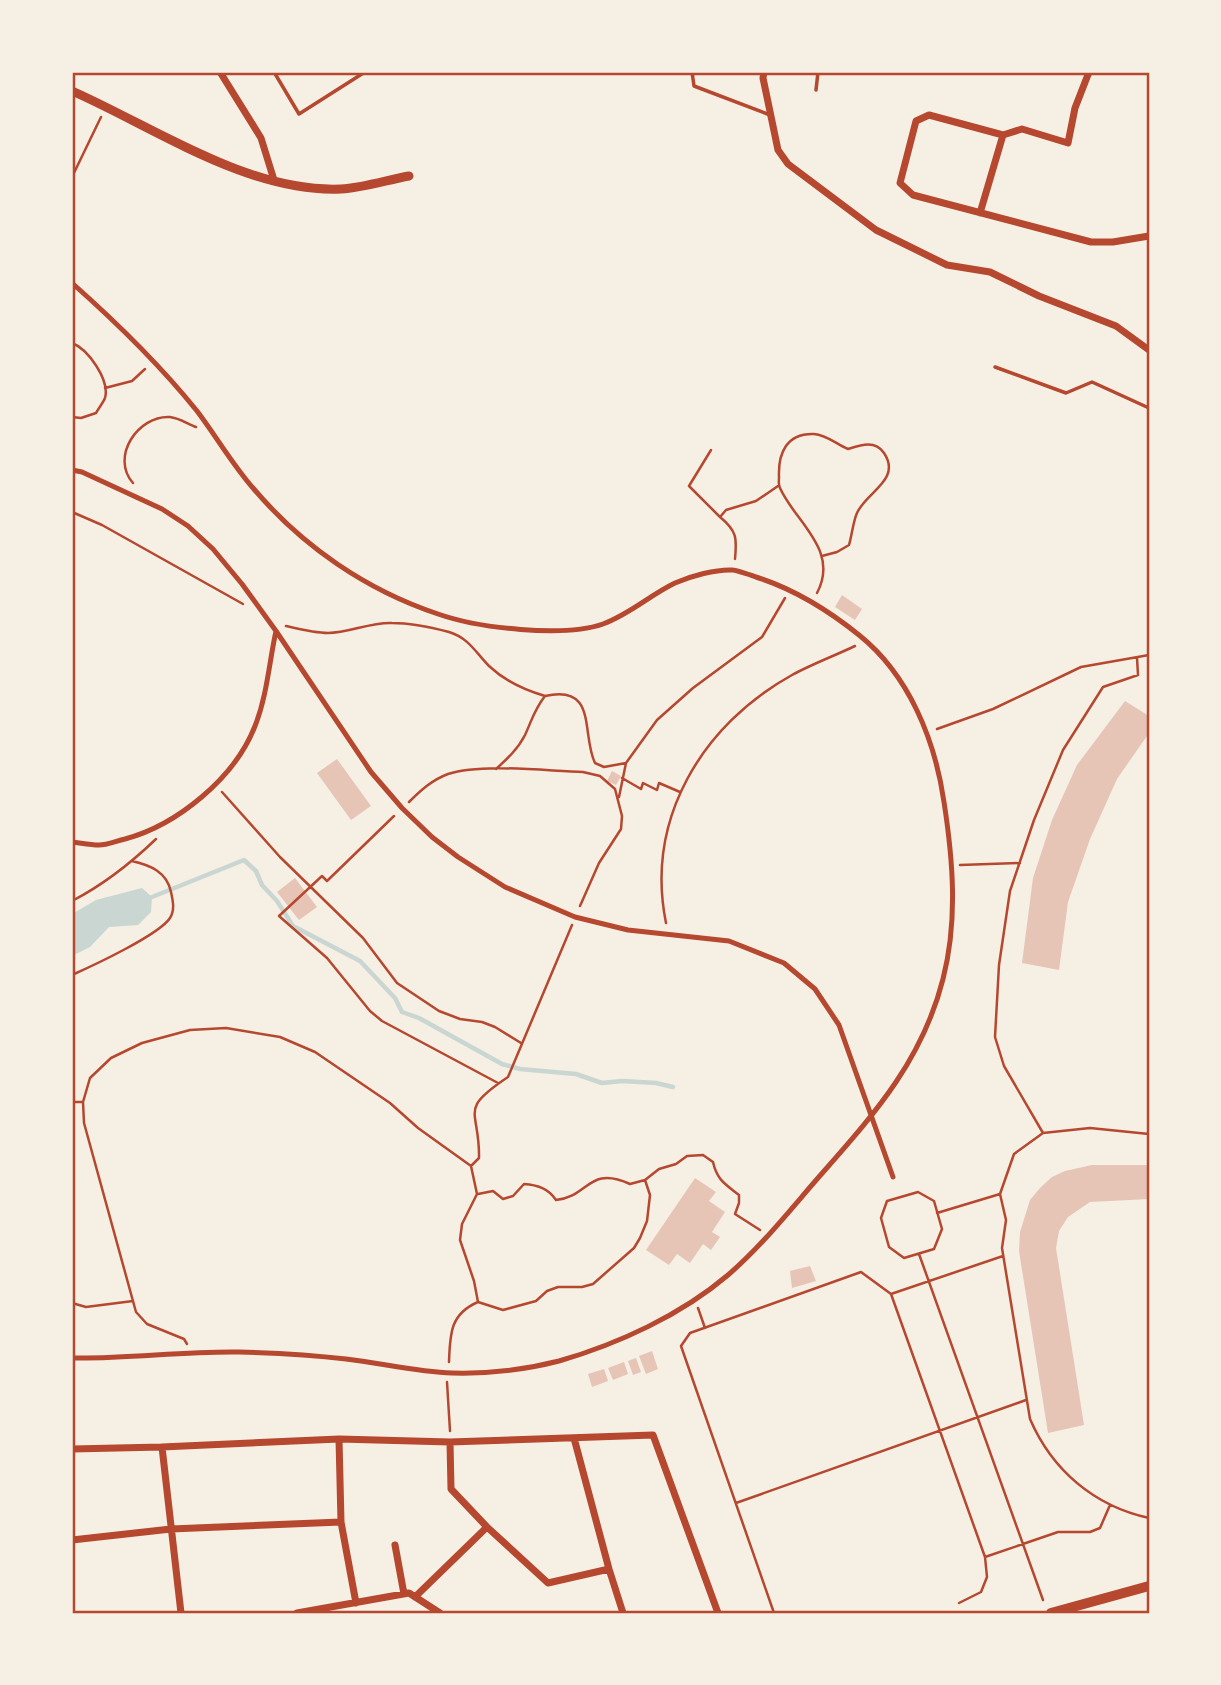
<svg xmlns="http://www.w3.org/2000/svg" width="1221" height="1685" viewBox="0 0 1221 1685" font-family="Rubik,sans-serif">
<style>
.water{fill:#c9d6d2}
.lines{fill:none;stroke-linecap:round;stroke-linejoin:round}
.stream{stroke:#c9d6d2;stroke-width:4.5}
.building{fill:#e6c5b7}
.path{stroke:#b5482f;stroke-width:2.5}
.service{stroke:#b5482f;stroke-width:3.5}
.pedestrian{stroke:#b5482f;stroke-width:5}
.minor{stroke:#b5482f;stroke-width:7}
.tertiary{stroke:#b5482f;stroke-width:9}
.primary{stroke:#b5482f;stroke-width:10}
.neatline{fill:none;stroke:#b5482f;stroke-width:2.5}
</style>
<rect width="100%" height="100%" fill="#f6efe4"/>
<path class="water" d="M 142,888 L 152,897 L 151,912 L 138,925 L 109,927 L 90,947 L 72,956 L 72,914 L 96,900 Z"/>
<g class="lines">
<path class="stream" d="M 152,897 L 244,860 L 256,871 L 262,885 L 277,901 L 293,926 L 360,961 L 395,998 L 402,1012 L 419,1018 L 502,1064 L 520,1069 L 576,1074 L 602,1083 L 622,1081 L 656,1083 L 673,1087"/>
</g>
<path class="building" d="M 842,595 L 862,609 L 855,620 L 835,607 Z
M 1125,701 L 1149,716 L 1149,733 L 1117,779 L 1090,839 L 1068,902 L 1059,970 L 1022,963 L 1033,878 L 1052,820 L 1077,765 Z
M 337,759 L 371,806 L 351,820 L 317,773 Z
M 612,771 L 621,776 L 616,785 L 607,781 Z
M 295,878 L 317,907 L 299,920 L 277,892 Z
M 1092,1165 L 1149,1165 L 1149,1199 L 1090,1202 L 1068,1217 L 1059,1231 L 1056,1248 L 1084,1425 L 1048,1433 L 1019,1251 L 1020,1232 L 1030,1200 L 1040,1188 L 1052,1177 L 1065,1171 Z
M 695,1178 L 716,1192 L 709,1201 L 725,1212 L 712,1232 L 720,1237 L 711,1250 L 703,1244 L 690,1263 L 677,1254 L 669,1265 L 646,1250 Z
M 810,1266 L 816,1281 L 792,1288 L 790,1271 Z
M 652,1351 L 658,1369 L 646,1374 L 639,1356 Z
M 636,1358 L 641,1372 L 633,1375 L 628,1361 Z
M 624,1362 L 628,1374 L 613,1380 L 608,1368 Z
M 604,1369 L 608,1381 L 592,1387 L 588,1374 Z"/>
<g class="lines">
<path class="path" d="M 72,177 L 101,117
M 72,343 C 88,349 110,380 105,398 C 103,403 98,409 96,413 L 81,418 L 72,417
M 105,388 L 132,381 L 145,369
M 711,450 L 689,486 L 720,517
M 133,483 C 110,457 138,415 170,417 C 179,418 188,424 196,427
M 72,512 L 102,525 L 243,604
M 735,559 C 737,538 737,531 720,517 L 726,510 L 756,501 L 778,486
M 817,593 C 840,550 795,522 780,488 C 778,484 779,482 779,477 C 778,454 786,433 814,434 C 827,435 836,444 848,449 C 861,445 875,440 884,453 C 902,480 866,492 857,513 C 853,522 852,535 849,545 L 837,552 L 822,556
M 286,626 C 299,629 315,633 328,633 C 349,633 370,622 392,623 C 411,623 430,627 449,632 C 469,638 476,653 489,666 C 506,682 524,690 545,696
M 937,729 L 993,709 L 1081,667 L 1149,655
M 496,769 C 507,759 518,749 525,735 C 532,720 534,710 545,696 C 598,684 581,734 595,763 L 604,767 L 626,763 L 657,720 L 693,688 L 762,637 L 785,598
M 622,778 L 641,789 L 643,783 L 657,790 L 659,783 L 680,792
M 222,792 L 280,857 L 363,938 L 397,983 L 439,1011 L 460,1019 L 482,1022 L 495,1027 L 521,1043
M 619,797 L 626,763
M 409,802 C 421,790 432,780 448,774 C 483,763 546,771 583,772 L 600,776 L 615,789 L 622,816 L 621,829 L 599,863 L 580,906
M 394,816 L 327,881 L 322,876 L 279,916 L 327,958 L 370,1011 L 382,1021 L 498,1083
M 960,865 L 1020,863
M 72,901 C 103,885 131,863 156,839
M 666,923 C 645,819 702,725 792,675 C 812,664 834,656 855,646
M 72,975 C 92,966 159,935 170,918 C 175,910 173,901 171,892 C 167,872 150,865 132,861
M 72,1102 L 83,1102
M 1043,1133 L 1004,1066 L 995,1037 L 999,965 L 1010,891 L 1034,820 L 1063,750 L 1103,687 L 1138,675 L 1137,658
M 471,1166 L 479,1158 C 480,1109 457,1111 508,1077 L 572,925
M 918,1192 L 934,1201 L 942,1229 L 934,1249 L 904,1258 L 889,1247 L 881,1218 L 887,1201 Z
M 478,1194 L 493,1191 L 503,1199 L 513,1196 L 524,1184 C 537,1185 548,1188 556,1200 C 589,1197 588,1165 630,1184 L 645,1180 L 659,1169 L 676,1164 L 687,1156 L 703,1155 L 713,1162 C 717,1180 725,1184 739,1195 L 739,1203 L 735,1214 L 760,1230
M 1000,1194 L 1006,1220 L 1002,1248 L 1030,1419 C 1052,1470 1094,1506 1149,1518
M 937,1213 L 1000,1194 L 1014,1154 L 1043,1133 L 1090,1128 L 1149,1134
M 919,1254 L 1043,1600
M 891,1294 L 1003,1256
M 72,1303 L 86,1307 L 133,1301
M 698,1308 L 705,1328
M 187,1344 L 184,1339 L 147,1324 L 136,1312 L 84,1123 L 83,1102 L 90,1078 L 111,1058 L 142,1043 L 190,1030 L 226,1028 L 280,1037 L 315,1052 L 390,1103 L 418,1128 L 471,1166 L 477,1194 L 462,1224 L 460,1240 L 474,1281 L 478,1302
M 449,1362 C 450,1334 450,1314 478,1302 L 503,1310 L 536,1301 L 547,1291 L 558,1287 L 582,1287 L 593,1284 L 634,1248 L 640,1238 L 647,1221 L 650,1195 L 645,1180
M 447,1382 L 450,1431
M 736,1503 L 1026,1400
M 985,1557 L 1058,1532 L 1090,1532 L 1100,1528 L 1110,1505
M 774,1613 L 681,1346 L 690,1333 L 861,1272 L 891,1294 L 985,1557 L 987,1577 L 981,1592 L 959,1603"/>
<path class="service" d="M 274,72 L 299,114 L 365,72
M 692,72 L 694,86 L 770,115
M 816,90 L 818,72
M 995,367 L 1066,393 L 1092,382 L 1149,408"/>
<path class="pedestrian" d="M 72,283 C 116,322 160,365 197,411 C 216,436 232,464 253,488 C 302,546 366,590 438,614 C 478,628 563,638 603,624 C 630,614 650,595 675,583 C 691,576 716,569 733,570 C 735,570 754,576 756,577 C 794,589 828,610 859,635 C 909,675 935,740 944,802 C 953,860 958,921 943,979 C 923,1058 877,1111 825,1170 C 793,1206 764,1244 728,1275 C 681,1315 618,1344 559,1361 C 524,1370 488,1374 452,1373 C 417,1372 381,1363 346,1359 C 311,1355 274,1353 239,1352 C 183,1351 128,1359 72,1358
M 72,470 L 82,472 L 162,509 L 188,526 L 213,549 L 242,584 L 276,631 L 371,772 L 402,808 L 432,837 L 458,857 L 505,887 L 575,917 L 628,930 L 729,941 L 784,963 L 815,989 L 839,1025 L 893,1177
M 72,842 C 81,843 90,845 99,845 C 107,845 116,841 125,839 C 177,825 235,778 255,726 C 267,696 269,663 276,631"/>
<path class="minor" d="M 220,72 L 261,138 L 274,180
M 764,72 L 763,78 L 778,150 L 788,164 L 876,230 L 947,265 L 990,272 L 1039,296 L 1116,326 L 1149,350
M 1003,135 L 1022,129 L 1068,143 L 1075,108 L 1089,72
M 980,213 L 1003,135 L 929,115 L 916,121 L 900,183 L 913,195 L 1091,242 L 1113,242 L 1149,236
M 574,1438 L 609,1569 L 623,1613
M 339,1439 L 341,1522 L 356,1603
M 450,1442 L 451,1489 L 487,1527 L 548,1583 L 609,1569
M 162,1447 L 181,1613
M 72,1449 L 162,1447 L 339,1439 L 450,1442 L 653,1435 L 718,1613
M 72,1540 L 171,1529 L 341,1522
M 395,1545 L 404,1594
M 415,1597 L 487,1527
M 297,1613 L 409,1593 L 440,1613"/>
<path class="tertiary" d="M 72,91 C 154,127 248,193 341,189 C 363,188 387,180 409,176"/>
<path class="primary" d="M 1051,1613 L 1149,1586"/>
</g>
<rect width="1221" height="1685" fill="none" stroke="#f6efe4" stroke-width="147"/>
<rect x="74" y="74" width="1074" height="1538" class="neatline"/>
</svg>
